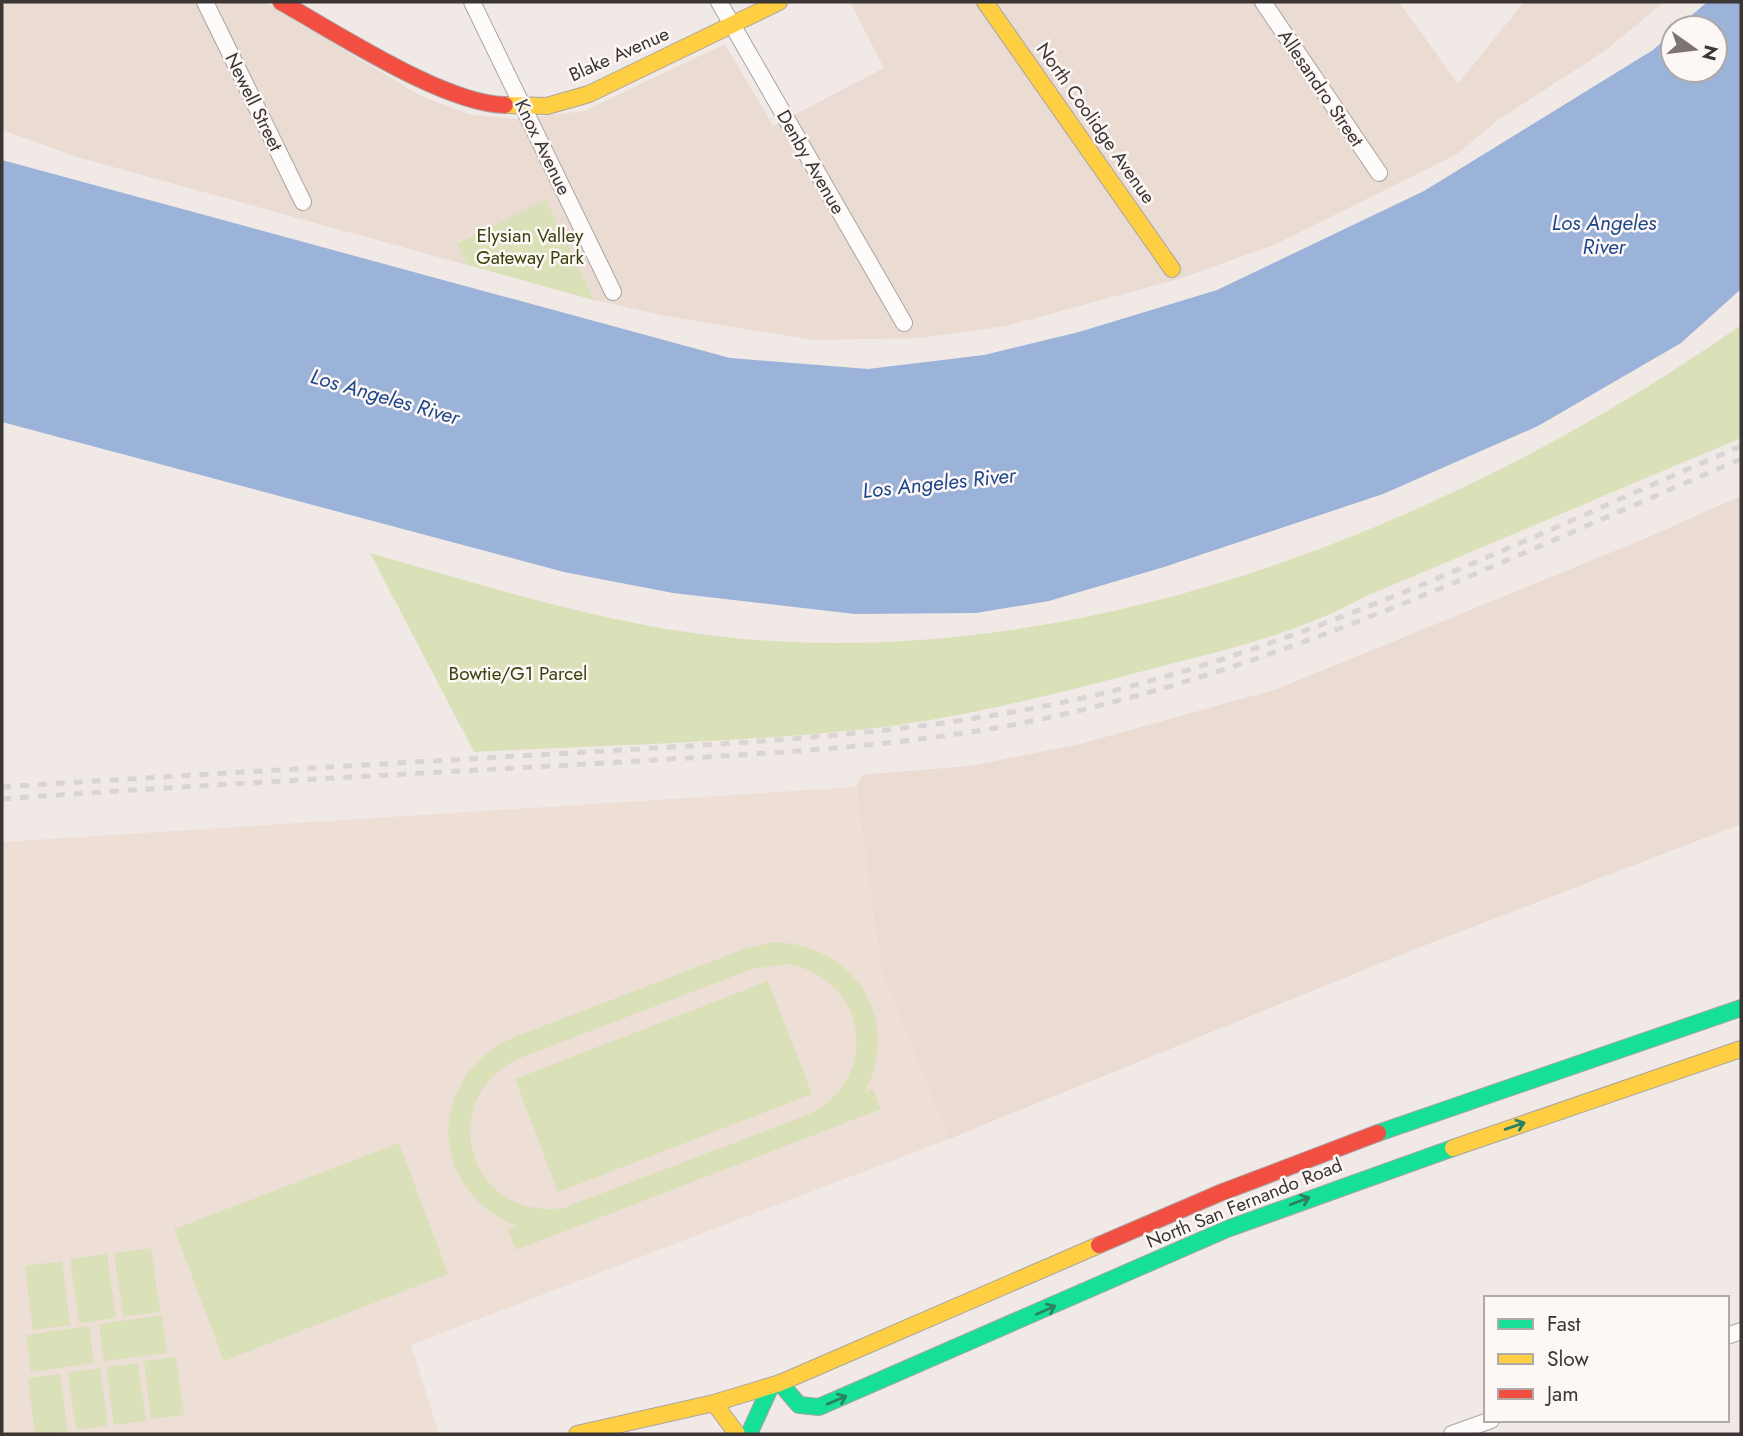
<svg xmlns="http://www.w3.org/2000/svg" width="1743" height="1436" viewBox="0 0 1743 1436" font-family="Jost,sans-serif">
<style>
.built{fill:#eadbd3}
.education{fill:#eddfd6}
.green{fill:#dae0b8;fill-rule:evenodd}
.water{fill:#9bb2d9}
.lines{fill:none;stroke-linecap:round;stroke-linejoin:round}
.street-casing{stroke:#aaa4a2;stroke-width:18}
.fast-casing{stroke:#aaa4a2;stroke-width:18}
.slow-casing{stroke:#aaa4a2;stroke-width:18}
.jam-casing{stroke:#aaa4a2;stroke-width:18}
.street{stroke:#fdfcfb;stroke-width:16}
.fast{stroke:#16e098;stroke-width:16}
.slow{stroke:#ffcf43;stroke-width:16}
.jam{stroke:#f24e42;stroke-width:16}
.rail{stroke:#d8d6d5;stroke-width:5;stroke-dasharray:9 9;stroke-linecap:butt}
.oneway{stroke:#2a8260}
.labels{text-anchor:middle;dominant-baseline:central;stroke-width:5;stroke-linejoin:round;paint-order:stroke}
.street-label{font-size:19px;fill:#3b3533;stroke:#fdf7f5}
.park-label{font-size:19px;fill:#39430d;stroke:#fdf7f5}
.water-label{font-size:21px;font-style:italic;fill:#1c478d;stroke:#fdf7f5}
</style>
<rect width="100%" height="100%" fill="#f1e9e6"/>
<path class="built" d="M 2,2 L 264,2 L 421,96 L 472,115 L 516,119 L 584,111 L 725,44 L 773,126 L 884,68 L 850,2 L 1399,2 L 1458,84 L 1524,2 L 1664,2 L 1606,50 L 1498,120 L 1457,154 L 1276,244 L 1182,278 L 1006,326 L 920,338 L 814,340 L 666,316 L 594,300 L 546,201 L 457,242 L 467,265 L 77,157 L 2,130 Z
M 1741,496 L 1741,824 L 1415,949 L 949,1139 L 881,968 L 856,787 L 862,775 L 970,766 L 1080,744 L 1277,689 L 1644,539 Z"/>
<path class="education" d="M 856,787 L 881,968 L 949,1139 L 411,1345 L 439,1434 L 2,1434 L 2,842 Z"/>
<path class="green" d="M 546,200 L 594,300 L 467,265 L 457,243 Z
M 1741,325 L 1741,438 L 1364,597 C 1300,633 1225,650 1155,668 C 1062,692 970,717 875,728 C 742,743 607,745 474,752 L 370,553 C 486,586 603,624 724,637 C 1079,675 1454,526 1741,325 Z
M 774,942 C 855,945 902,1018 865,1092 L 873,1089 L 881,1109 L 516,1250 L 508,1230 L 517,1226 C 427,1191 426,1078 512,1038 L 744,949 ZM 788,964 C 869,979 882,1080 807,1115 L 563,1208 C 468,1221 433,1098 520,1058 L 752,969 Z
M 768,981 L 812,1094 L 558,1192 L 515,1079 Z
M 399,1143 L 448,1274 L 224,1361 L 174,1229 Z
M 151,1248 L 160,1312 L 123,1317 L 114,1253 Z
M 107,1254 L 116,1318 L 79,1323 L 70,1259 Z
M 62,1261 L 70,1325 L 33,1330 L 25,1266 Z
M 162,1315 L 167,1353 L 104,1361 L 99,1324 Z
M 89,1326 L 94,1363 L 31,1372 L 26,1335 Z
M 176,1357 L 184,1415 L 151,1419 L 144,1361 Z
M 138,1363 L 146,1421 L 114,1425 L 106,1367 Z
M 100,1368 L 108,1426 L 76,1430 L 68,1372 Z
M 60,1374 L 68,1432 L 35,1434 L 28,1378 Z"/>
<path class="water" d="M 1707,2 L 1741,2 L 1741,289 L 1681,343 L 1538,426 L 1383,494 L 1164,567 L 1049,601 L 976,613 L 855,614 L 673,593 L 564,572 L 2,422 L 2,160 L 730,358 L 868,369 L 984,355 L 1079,332 L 1217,290 L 1424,191 L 1653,50 L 1673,32 L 1673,70 L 1715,70 L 1715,28 L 1677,28 Z"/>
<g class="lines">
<defs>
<path id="street" d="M 205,2 L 303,202
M 472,2 L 613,292
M 719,2 L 904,323
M 1263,2 L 1379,173
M 1727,1336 L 1741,1331
M 1452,1434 L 1491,1420"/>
<path id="fast" d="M 1378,1133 L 1741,1008
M 780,1383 L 799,1405 L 819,1407 L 1227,1229 L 1453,1148
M 749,1434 L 771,1386"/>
<path id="slow" d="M 985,2 L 1172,269
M 505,105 L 547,106 L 589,94 L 779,2
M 1453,1148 L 1741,1049
M 714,1403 L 737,1434
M 577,1434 L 714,1403 L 780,1383 L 1099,1245"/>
<path id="jam" d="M 281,2 C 337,33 444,104 505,105
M 1099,1245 L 1220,1193 L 1378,1133"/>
</defs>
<use href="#street" class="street-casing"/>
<use href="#fast" class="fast-casing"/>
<use href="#slow" class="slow-casing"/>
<use href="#jam" class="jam-casing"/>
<use href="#street" class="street"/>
<use href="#fast" class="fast"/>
<use href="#slow" class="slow"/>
<use href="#jam" class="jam"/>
<path class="rail" d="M 2,787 C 202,774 403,763 604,751 C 772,741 939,733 1104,693 C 1323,639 1534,535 1741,446
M 2,799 C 208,784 415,774 622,762 C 765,753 910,748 1051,717 C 1292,664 1515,555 1741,459"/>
</g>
<defs><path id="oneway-shaft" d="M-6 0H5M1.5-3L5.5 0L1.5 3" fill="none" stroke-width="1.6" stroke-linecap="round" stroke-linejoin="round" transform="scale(1.75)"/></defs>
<g class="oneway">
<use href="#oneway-shaft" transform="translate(1515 1126) rotate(-19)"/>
<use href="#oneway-shaft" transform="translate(1300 1201) rotate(-21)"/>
<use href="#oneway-shaft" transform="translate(1046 1310) rotate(-24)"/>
<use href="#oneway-shaft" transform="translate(837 1400) rotate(-23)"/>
</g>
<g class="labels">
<g class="street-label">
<text transform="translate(619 54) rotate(-24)">Blake Avenue</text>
<text transform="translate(1321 88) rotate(56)">Allesandro Street</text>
<text transform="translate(254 102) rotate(64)">Newell Street</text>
<text transform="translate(1096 123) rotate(55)">North Coolidge Avenue</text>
<text transform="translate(543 147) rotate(64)">Knox Avenue</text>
<text transform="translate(811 162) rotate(60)">Denby Avenue</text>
<text transform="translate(1244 1203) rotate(-22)">North San Fernando Road</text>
</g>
<g class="park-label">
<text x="530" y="235">Elysian Valley<tspan x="530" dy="22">Gateway Park</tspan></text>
<text x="518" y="673">Bowtie/G1 Parcel</text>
</g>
<g class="water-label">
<text x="1604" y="223">Los Angeles<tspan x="1604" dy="24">River</tspan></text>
<text transform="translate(385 397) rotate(16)">Los Angeles River</text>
<text transform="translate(939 483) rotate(-6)">Los Angeles River</text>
</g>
</g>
<rect width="1743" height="1436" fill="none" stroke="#3b3533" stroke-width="7"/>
<rect x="1484" y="1296" width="245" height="126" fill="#fdf7f5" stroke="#afa9a7" stroke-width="2"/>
<rect x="1498" y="1319" width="35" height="10" fill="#16e098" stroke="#afa9a7" stroke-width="2"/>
<text x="1547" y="1331" font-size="21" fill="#3b3533">Fast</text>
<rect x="1498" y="1354" width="35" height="10" fill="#ffcf43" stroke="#afa9a7" stroke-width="2"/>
<text x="1547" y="1366" font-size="21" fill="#3b3533">Slow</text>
<rect x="1498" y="1389" width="35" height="10" fill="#f24e42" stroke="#afa9a7" stroke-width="2"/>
<text x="1547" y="1401" font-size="21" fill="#3b3533">Jam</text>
<g transform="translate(1694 49) rotate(104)"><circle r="33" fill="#fdf7f5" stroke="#afa9a7" stroke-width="2"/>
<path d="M0-5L12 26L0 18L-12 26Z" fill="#7b7472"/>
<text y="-10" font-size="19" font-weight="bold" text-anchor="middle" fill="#3b3533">N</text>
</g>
</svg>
